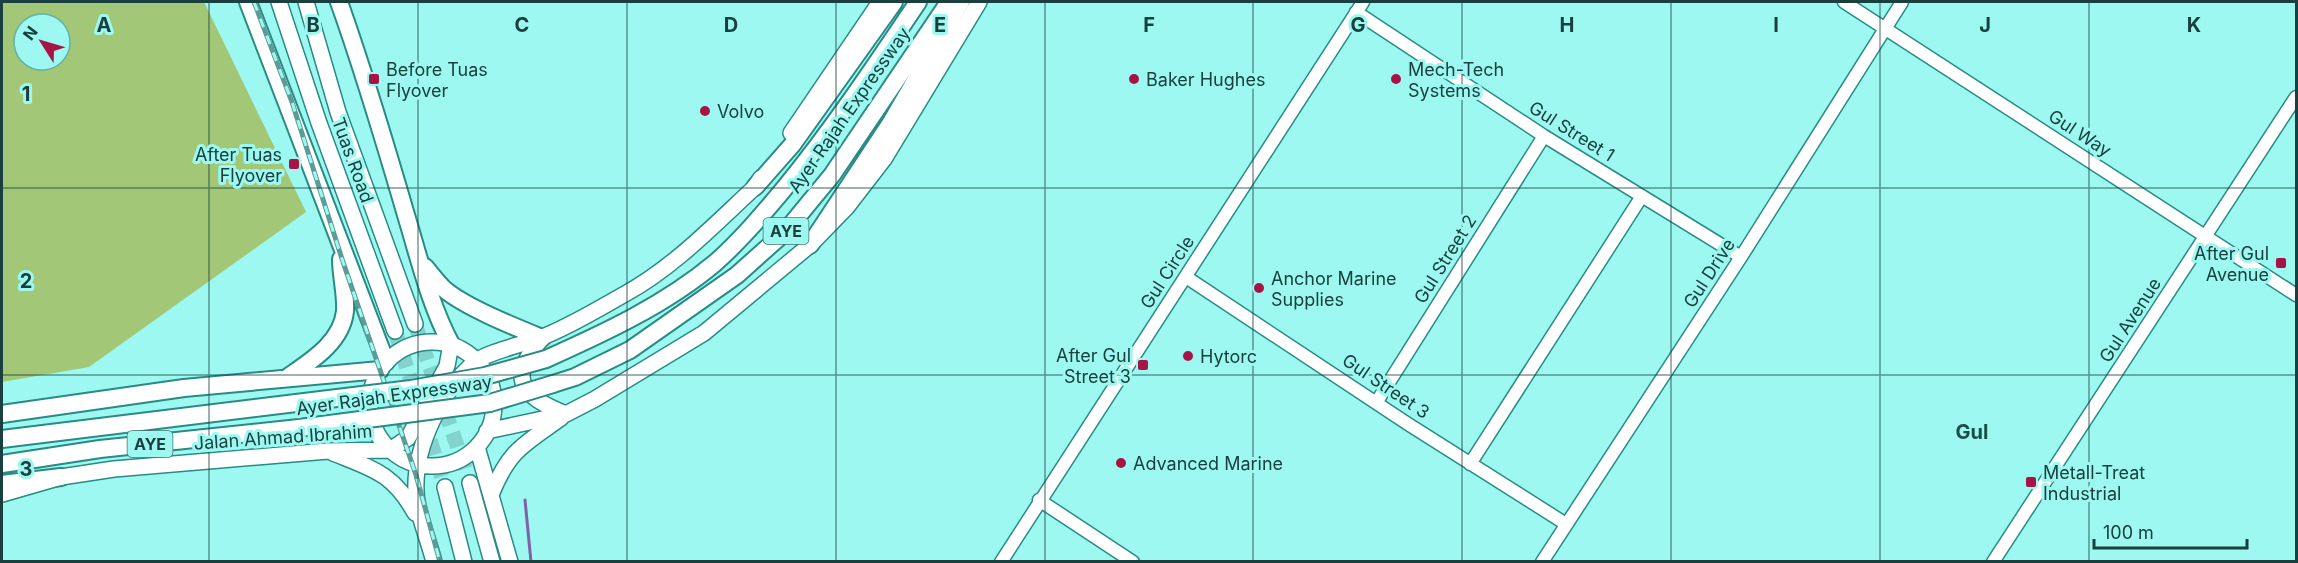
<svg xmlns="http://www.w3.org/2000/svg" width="2298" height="563" viewBox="0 0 2298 563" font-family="Inter,sans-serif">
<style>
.green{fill:#a1c777;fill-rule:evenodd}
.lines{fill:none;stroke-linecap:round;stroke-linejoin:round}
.stream{stroke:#7e64a4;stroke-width:3}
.major-tunnel{stroke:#82d3cd;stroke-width:15;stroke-dasharray:15 8;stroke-linecap:butt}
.minor-casing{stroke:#298b85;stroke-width:15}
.major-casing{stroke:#298b85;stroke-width:18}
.highway-casing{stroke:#298b85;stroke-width:20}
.minor{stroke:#fff;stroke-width:12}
.major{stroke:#fff;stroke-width:15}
.highway{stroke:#fff;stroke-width:16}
.rail-casing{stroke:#5a9c97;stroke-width:5}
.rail{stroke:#9cf8f1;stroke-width:3;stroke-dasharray:9;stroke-linecap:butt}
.highway-bridge-casing{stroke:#298b85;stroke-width:20;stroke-linecap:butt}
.highway-bridge{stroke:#fff;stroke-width:16}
.grid{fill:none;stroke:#19403e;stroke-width:1.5;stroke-opacity:0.55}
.poi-dot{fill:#a81346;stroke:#9cf8f1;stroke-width:2}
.labels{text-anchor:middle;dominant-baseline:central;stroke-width:6;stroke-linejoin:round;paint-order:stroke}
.shield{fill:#9cf8f1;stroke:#407774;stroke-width:1.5}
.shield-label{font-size:16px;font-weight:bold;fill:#19403e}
.poi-label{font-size:18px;fill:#19403e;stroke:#9cf8f1;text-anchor:start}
.street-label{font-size:18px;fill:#19403e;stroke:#9cf8f1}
.neighbourhood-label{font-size:20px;font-weight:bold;fill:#1c4d4a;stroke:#9cf8f1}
.grid-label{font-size:20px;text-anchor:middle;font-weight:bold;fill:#19403e;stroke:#9cf8f1;stroke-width:6;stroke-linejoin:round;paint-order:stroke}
</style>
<rect width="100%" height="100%" fill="#9cf8f1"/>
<path class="green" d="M 2,2 L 204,2 L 306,212 L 89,367 L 2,382 ZM 24,24 L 60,24 L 60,60 L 24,60 Z"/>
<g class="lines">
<path class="stream" d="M 525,500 L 531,562"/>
<path class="major-tunnel" d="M 415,324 L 470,483
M 395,331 L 445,487"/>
<defs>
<path id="minor" d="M 1844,2 L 2296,295
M 1356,12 L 1544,136 L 1741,257
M 1186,277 L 1408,424 L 1566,524
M 1376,403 L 1544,136
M 1470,464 L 1642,196
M 1039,500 L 1133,562
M 1001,562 L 1363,2
M 1542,562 L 1741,257 L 1902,2
M 1993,562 L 2296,97"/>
<path id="major" d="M 279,2 L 319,123 L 395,331
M 306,2 L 338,112 L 415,324
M 791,133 L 880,2
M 542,338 C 534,348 522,362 522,375 C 521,396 551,408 566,414
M370 404a62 62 0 1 1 124 0a62 62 0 1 1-124 0Z
M 487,431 L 566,414 L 595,399 L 704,333 L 810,245 L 847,207 L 884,159 L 979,2
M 477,447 L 510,562
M 390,450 L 408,438 L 447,366 L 451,344
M 333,453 C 373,469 393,473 415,513
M 470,483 L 492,562
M 445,487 L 464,562
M 2,494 L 61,477 L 114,469 L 328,451 L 390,450
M 491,495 C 509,450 523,445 561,418
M 434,562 C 429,541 416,511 416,491 C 414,447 442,390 475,362 C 487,352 524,344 540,338 C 569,327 598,309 625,294 C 674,267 714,225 755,187 L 761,178"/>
<path id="highway" d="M 248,2 L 386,362
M 339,2 C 364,72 385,143 406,215 C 419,258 430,305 451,344
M 755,187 L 792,145 L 894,2
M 810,245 L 890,124 L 961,2
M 425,267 C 431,274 437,282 444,289 C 465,307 515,327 542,338
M 546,359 C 604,333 665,305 715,263 C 740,241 762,215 783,190 C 832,130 875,66 918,2
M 288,377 C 311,361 342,342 345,311 C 346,294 341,276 341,259
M 553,384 L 575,377 L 630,350 L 737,275 L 785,232 L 832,175 L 949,2
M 2,414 L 184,388 L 380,370
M 2,439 L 296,403
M 2,464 L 100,449 L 299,428
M 2,484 L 61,477"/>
</defs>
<use href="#minor" class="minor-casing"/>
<use href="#major" class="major-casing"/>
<use href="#highway" class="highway-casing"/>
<use href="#minor" class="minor"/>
<use href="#major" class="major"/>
<use href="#highway" class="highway"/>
<defs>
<path id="rail" d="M 254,2 L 292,102 L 342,259 L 416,475 L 440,562"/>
</defs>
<use href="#rail" class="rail-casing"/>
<use href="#rail" class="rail"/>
<defs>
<path id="highway-bridge" d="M 296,403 L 411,389 L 485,376 L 546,359
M 299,428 L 490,403 L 553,384"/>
</defs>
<use href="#highway-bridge" class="highway-bridge-casing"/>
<use href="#highway-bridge" class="highway-bridge"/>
</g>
<path class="grid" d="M 209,2 L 209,562M 418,2 L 418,562M 627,2 L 627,562M 836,2 L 836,562M 1045,2 L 1045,562M 1253,2 L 1253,562M 1462,2 L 1462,562M 1671,2 L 1671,562M 1880,2 L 1880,562M 2089,2 L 2089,562M 2,188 L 2296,188M 2,375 L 2296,375"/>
<g class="poi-dot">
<rect x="368" y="73" width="12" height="12" rx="3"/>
<circle cx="1134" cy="79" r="6"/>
<circle cx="1396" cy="79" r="6"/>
<circle cx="705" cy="111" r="6"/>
<rect x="288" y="158" width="12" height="12" rx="3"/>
<rect x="2275" y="257" width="12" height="12" rx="3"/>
<circle cx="1259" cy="288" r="6"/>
<circle cx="1188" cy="356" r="6"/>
<rect x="1137" y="359" width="12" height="12" rx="3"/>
<circle cx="1121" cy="463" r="6"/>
<rect x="2025" y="476" width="12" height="12" rx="3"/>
</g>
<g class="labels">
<g class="shield">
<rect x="763.5" y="218" width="45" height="26" rx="4.5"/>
<rect x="127.5" y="431" width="45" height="26" rx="4.5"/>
</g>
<g class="shield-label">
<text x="786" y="231">AYE</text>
<text x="150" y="444">AYE</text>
</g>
<g class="poi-label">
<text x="386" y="69">Before Tuas<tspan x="386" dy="21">Flyover</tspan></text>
<text x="1408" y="69">Mech-Tech<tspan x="1408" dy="21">Systems</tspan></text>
<text x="1146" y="79">Baker Hughes</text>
<text x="717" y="111">Volvo</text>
<text x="282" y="154" text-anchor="end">After Tuas<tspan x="282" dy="21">Flyover</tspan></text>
<text x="2269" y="253" text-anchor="end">After Gul<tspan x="2269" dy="21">Avenue</tspan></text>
<text x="1271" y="278">Anchor Marine<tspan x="1271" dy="21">Supplies</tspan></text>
<text x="1131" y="355" text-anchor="end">After Gul<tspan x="1131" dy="21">Street 3</tspan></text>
<text x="1200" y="356">Hytorc</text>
<text x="1133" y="463">Advanced Marine</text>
<text x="2043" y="472">Metall-Treat<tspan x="2043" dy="21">Industrial</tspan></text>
</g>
<g class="street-label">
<text transform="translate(849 110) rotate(-55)">Ayer Rajah Expressway</text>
<text transform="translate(1572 131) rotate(32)">Gul Street 1</text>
<text transform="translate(2080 133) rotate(33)">Gul Way</text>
<text transform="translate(353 160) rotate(70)">Tuas Road</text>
<text transform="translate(1445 259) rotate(-58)">Gul Street 2</text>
<text transform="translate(1167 272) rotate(-57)">Gul Circle</text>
<text transform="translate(1709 273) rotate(-57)">Gul Drive</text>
<text transform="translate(2130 320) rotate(-57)">Gul Avenue</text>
<text transform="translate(1386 386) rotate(34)">Gul Street 3</text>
<text transform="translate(394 395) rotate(-8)">Ayer Rajah Expressway</text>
<text transform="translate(283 437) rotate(-4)">Jalan Ahmad Ibrahim</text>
</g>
<g class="neighbourhood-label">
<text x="1972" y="432">Gul</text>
</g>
</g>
<g class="grid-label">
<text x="104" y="32">A</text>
<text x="313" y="32">B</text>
<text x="522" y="32">C</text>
<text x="731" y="32">D</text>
<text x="940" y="32">E</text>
<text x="1149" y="32">F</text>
<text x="1358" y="32">G</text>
<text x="1567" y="32">H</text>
<text x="1776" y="32">I</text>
<text x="1985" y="32">J</text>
<text x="2194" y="32">K</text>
<text x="26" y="101">1</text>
<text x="26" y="288">2</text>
<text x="26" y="476">3</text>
</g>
<rect width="2298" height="563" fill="none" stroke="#19403e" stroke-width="6"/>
<g transform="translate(42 42) rotate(307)"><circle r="28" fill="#9cf8f1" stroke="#68aea9" stroke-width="1.5"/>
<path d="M0-4.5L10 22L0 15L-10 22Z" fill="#a81346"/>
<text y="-9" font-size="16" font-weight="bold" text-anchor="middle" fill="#19403e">N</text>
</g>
<path d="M2094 539v9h153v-9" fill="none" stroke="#19403e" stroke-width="3"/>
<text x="2103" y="539" font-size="18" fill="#19403e" stroke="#9cf8f1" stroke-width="4.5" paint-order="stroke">100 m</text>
</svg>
